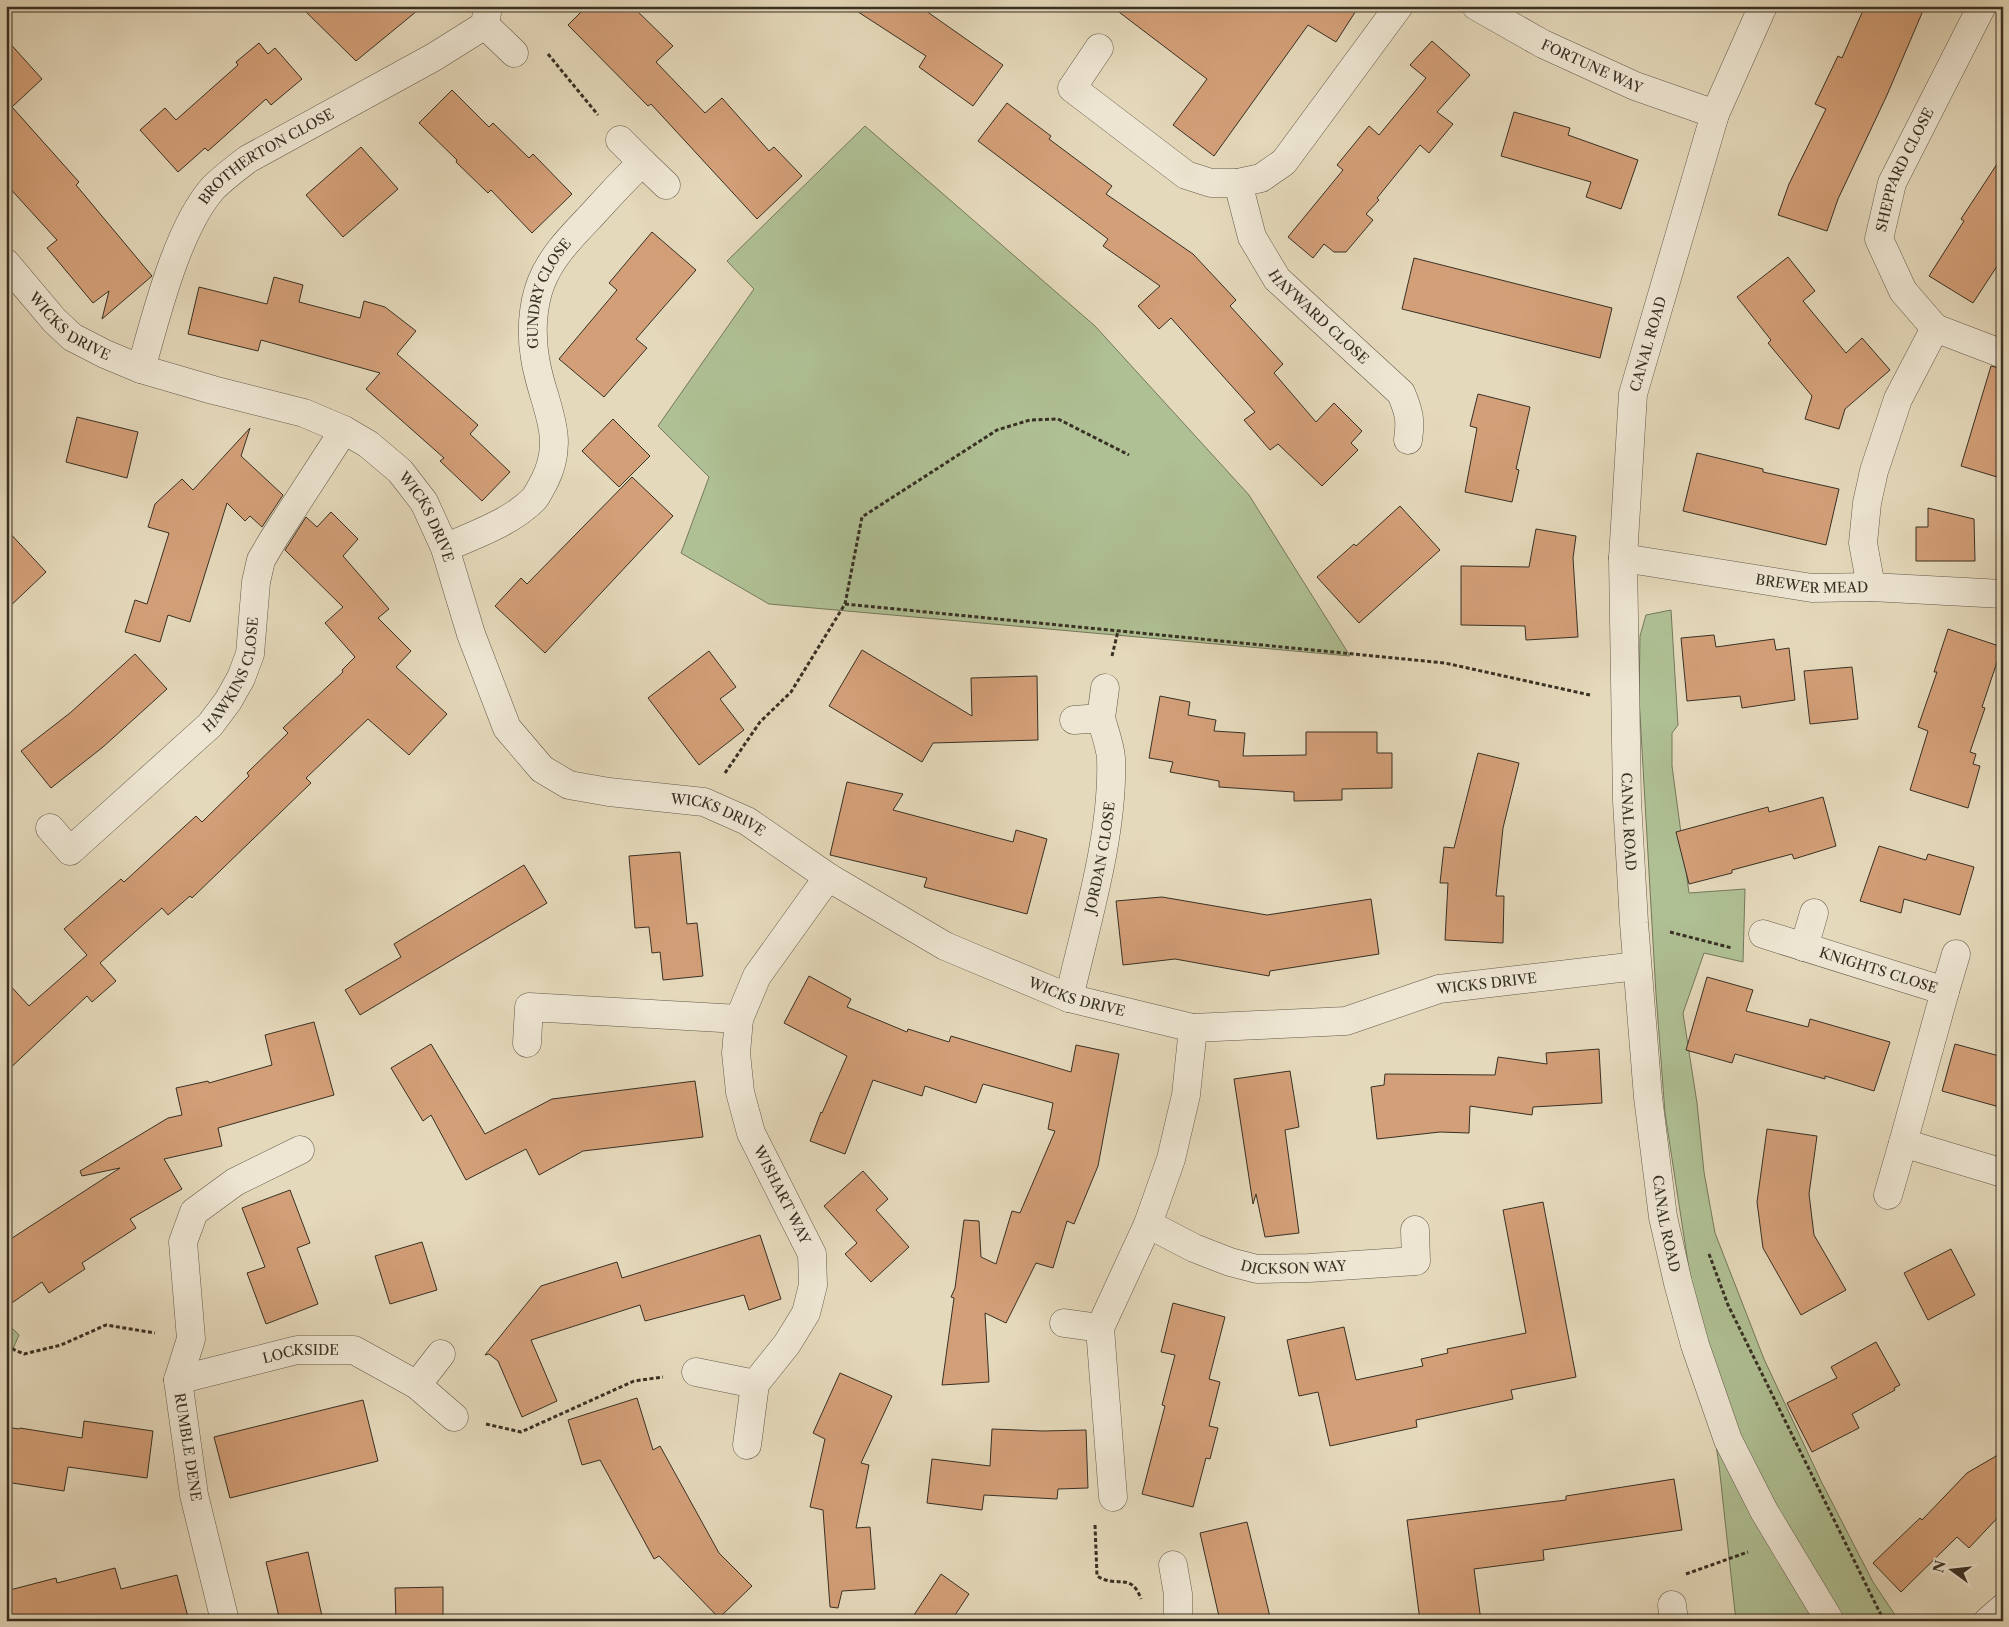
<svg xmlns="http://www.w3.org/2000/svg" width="2009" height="1627" viewBox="0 0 2009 1627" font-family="'Libre Caslon Text',serif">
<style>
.green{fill:#afc094;stroke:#74785c}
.building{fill:#d39f78;stroke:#383024}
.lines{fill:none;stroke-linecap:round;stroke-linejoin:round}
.minor-casing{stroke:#635a4a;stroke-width:29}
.path{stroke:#383024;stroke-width:3;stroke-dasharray:4 2.5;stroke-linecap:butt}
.minor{stroke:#eee6d3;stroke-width:28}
.labels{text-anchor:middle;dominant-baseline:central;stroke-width:4;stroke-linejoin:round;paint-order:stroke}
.street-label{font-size:14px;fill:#383024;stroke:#eee6d3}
</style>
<rect width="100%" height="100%" fill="#e5d9bb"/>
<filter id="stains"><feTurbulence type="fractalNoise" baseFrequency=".004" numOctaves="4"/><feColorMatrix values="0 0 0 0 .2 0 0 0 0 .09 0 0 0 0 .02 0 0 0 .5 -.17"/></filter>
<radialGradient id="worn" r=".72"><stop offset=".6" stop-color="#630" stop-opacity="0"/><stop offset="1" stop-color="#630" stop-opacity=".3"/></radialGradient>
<path class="green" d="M 865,126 L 1095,326 L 1249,495 L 1350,656 L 769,604 L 681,553 L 709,477 L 658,426 L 754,289 L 727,261 Z
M 1671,610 L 1678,725 L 1672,733 L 1672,766 L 1689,893 L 1745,889 L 1743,962 L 1704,953 L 1683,1013 L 1697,1103 L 1704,1172 L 1715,1233 L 1764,1359 L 1821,1481 L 1873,1582 L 1899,1621 L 1737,1621 L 1735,1612 L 1719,1465 L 1665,1113 L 1656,994 L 1639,697 L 1640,636 L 1646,615 Z
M 6,1322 L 19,1335 L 9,1358 L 6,1358 Z"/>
<path class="building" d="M 300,6 L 423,6 L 356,61 Z
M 587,6 L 632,6 L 673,46 L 656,62 L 705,113 L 722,98 L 769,151 L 774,147 L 802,176 L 757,219 L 651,104 L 648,106 L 568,25 Z
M 849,6 L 919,6 L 1003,65 L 973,106 L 919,67 L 926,56 Z
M 1111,6 L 1359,6 L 1336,42 L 1308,25 L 1214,156 L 1173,125 L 1207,79 Z
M 1865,6 L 1925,6 L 1887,95 L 1838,199 L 1827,231 L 1778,215 L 1789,184 L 1826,109 L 1815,104 L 1838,56 L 1842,58 Z
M 6,39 L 42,79 L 12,107 L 79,182 L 76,185 L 152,276 L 102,319 L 109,291 L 93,303 L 47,248 L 57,240 L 6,184 Z
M 1432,41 L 1470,75 L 1437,112 L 1453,124 L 1429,153 L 1420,145 L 1377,198 L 1379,200 L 1366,214 L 1373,220 L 1346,252 L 1334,252 L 1324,244 L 1313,258 L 1288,237 L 1343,170 L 1337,165 L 1369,126 L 1379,135 L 1426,78 L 1410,65 Z
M 259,43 L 268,54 L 275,48 L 302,79 L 271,105 L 266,99 L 208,151 L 205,148 L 178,172 L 140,130 L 165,108 L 176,120 L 238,65 L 236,62 Z
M 452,90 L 489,127 L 493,123 L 529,158 L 533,154 L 572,194 L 532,233 L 491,190 L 488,193 L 456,162 L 457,160 L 419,123 Z
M 1007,103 L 1051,136 L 1049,139 L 1112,186 L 1106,194 L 1193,254 L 1236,300 L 1230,306 L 1283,364 L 1274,373 L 1316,422 L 1334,403 L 1362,431 L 1351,443 L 1358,450 L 1322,486 L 1278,444 L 1270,450 L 1244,420 L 1255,412 L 1171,318 L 1159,329 L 1138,306 L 1160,286 L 1103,246 L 1108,239 L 978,141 Z
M 1514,112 L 1570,128 L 1568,135 L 1638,160 L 1621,209 L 1586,197 L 1591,182 L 1501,156 Z
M 361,147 L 398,189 L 343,237 L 306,195 Z
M 2003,155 L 2003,257 L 1973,303 L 1929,276 L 1964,221 L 1961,219 Z
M 652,232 L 696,270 L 636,339 L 647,348 L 604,397 L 559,359 L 617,290 L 609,283 Z
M 1788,257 L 1815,291 L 1803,301 L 1846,353 L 1862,338 L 1890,370 L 1845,409 L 1839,429 L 1805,419 L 1812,396 L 1768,343 L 1771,340 L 1737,297 Z
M 1414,258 L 1612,308 L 1600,358 L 1402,309 Z
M 274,277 L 303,285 L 299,302 L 360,318 L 364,301 L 385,307 L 416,331 L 397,354 L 478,425 L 470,434 L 510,472 L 482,501 L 440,461 L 444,458 L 366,389 L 380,373 L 261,340 L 258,351 L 188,334 L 199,287 L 267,304 Z
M 1991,366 L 2003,369 L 2003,452 L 1997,477 L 1961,466 Z
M 1478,394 L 1530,407 L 1516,469 L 1519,470 L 1512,502 L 1465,492 L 1477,428 L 1470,426 Z
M 77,417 L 138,432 L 127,478 L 66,462 Z
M 613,419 L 650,456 L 619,487 L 582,451 Z
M 250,428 L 241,456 L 283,495 L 262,527 L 250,516 L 245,521 L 227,503 L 190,622 L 168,615 L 160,642 L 125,632 L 135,600 L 147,604 L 169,533 L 148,527 L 155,504 L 182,479 L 193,490 Z
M 1697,453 L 1763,469 L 1763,472 L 1839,489 L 1826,545 L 1683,511 Z
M 632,477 L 673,516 L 545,653 L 495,606 L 521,578 L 527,584 Z
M 1400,506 L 1440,550 L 1359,623 L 1317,577 L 1354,544 L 1356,546 Z
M 1928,508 L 1974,519 L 1975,561 L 1916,561 L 1916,527 L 1928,527 Z
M 331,512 L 358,539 L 343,556 L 389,609 L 378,618 L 411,651 L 396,667 L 447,714 L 409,755 L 368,719 L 306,778 L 311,783 L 192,898 L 190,896 L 168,915 L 162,908 L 100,963 L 116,981 L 92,1002 L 87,996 L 6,1072 L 6,981 L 29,1006 L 87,955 L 64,929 L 121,879 L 124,882 L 196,816 L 202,822 L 249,776 L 247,773 L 288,733 L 283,728 L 343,672 L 342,670 L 355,657 L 325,623 L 343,607 L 285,550 L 306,517 L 317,527 Z
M 6,529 L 46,572 L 6,610 Z
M 1536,529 L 1576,536 L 1573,558 L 1578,637 L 1526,640 L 1525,626 L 1461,625 L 1461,566 L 1529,567 Z
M 1948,629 L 2002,647 L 1982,707 L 1985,708 L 1970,752 L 1976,754 L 1973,764 L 1980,766 L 1968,808 L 1910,790 L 1928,731 L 1918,727 L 1937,672 L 1934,672 Z
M 1714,635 L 1716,647 L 1774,639 L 1776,650 L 1789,648 L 1795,700 L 1742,708 L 1740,696 L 1687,701 L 1681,638 Z
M 862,650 L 972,716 L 971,678 L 1037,676 L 1038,740 L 933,743 L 922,762 L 829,706 Z
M 709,651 L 736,687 L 720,699 L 744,730 L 699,765 L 648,698 Z
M 135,654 L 167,689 L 103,747 L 51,788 L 21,751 L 70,713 Z
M 1852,667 L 1858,719 L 1810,724 L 1804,671 Z
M 1160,696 L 1190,702 L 1188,715 L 1216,720 L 1214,731 L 1245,733 L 1243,756 L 1306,755 L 1306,732 L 1377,732 L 1377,753 L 1392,753 L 1392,788 L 1342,789 L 1342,800 L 1294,801 L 1294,792 L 1219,787 L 1219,781 L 1170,772 L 1173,762 L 1149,758 Z
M 1478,753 L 1519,763 L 1503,828 L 1496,896 L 1504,896 L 1503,943 L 1445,940 L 1448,883 L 1440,883 L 1444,847 L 1454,848 Z
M 847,782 L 903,794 L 893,810 L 1013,842 L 1016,830 L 1047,839 L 1027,914 L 924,887 L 927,878 L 830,855 Z
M 1823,797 L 1836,846 L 1794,859 L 1792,854 L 1732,870 L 1732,873 L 1689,884 L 1676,832 L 1768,807 L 1769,812 Z
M 1879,846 L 1926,860 L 1928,854 L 1974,867 L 1960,915 L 1904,899 L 1901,913 L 1860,901 Z
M 680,852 L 687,924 L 697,923 L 703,976 L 663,980 L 660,952 L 652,953 L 649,927 L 635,928 L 629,856 Z
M 524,865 L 547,903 L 360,1015 L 345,990 L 401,957 L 394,944 Z
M 1162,897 L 1267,915 L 1371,899 L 1379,954 L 1270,971 L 1269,976 L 1175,959 L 1123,965 L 1116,901 Z
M 809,976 L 851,999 L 847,1007 L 907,1032 L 908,1029 L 949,1042 L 951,1036 L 1071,1072 L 1076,1045 L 1119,1054 L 1098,1166 L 1074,1224 L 1067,1221 L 1053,1268 L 1036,1263 L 1006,1323 L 985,1313 L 989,1382 L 942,1385 L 954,1298 L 951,1297 L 955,1288 L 964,1220 L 979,1221 L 981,1257 L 996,1264 L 1012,1211 L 1020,1213 L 1055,1131 L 1048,1129 L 1053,1103 L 983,1084 L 976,1103 L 925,1086 L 922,1096 L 873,1080 L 845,1154 L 810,1141 L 821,1112 L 822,1113 L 847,1056 L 784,1023 Z
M 1707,977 L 1753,990 L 1746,1011 L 1808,1027 L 1810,1019 L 1890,1042 L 1874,1091 L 1825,1076 L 1825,1079 L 1735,1054 L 1732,1063 L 1686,1050 Z
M 314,1022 L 334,1095 L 218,1128 L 222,1146 L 164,1159 L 182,1189 L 130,1219 L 136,1228 L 82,1263 L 85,1269 L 49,1293 L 42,1282 L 6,1307 L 6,1242 L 120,1168 L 82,1176 L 80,1171 L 168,1118 L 182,1115 L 176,1088 L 208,1081 L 209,1083 L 272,1065 L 265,1035 Z
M 431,1044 L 485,1134 L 552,1099 L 695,1081 L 703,1137 L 583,1151 L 539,1175 L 526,1149 L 466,1180 L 431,1115 L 423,1121 L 391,1068 Z
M 1955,1044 L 2003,1057 L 2003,1108 L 1942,1091 Z
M 1599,1049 L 1602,1103 L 1533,1107 L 1532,1115 L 1470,1106 L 1469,1133 L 1440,1132 L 1377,1139 L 1371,1087 L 1384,1085 L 1385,1074 L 1495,1075 L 1498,1057 L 1547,1064 L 1546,1053 Z
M 1290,1071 L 1299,1127 L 1285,1130 L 1299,1233 L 1265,1237 L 1256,1194 L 1253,1204 L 1234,1079 Z
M 1767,1129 L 1817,1136 L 1809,1194 L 1814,1235 L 1846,1290 L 1801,1315 L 1763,1248 L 1757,1202 Z
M 863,1171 L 888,1199 L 876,1210 L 909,1247 L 871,1282 L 845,1254 L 857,1243 L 824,1206 Z
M 290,1190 L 310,1243 L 297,1248 L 318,1304 L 266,1324 L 247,1273 L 265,1267 L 242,1208 Z
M 1543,1202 L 1576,1377 L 1511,1390 L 1513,1399 L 1416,1420 L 1417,1427 L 1330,1446 L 1318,1392 L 1299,1396 L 1287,1340 L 1344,1327 L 1356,1380 L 1423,1366 L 1421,1359 L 1448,1353 L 1447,1349 L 1526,1333 L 1503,1210 Z
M 760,1235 L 781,1299 L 749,1310 L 744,1295 L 645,1321 L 640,1305 L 531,1340 L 557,1401 L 522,1417 L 498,1361 L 489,1354 L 485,1355 L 541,1286 L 617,1262 L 622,1278 Z
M 422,1242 L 437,1290 L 390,1304 L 375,1256 Z
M 1951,1249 L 1975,1295 L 1928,1320 L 1904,1273 Z
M 1173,1303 L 1225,1317 L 1209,1379 L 1220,1382 L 1209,1426 L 1218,1428 L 1210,1459 L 1206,1458 L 1193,1507 L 1142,1494 L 1165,1406 L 1162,1405 L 1175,1355 L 1161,1352 Z
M 1876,1342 L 1900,1385 L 1894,1388 L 1895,1390 L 1852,1414 L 1859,1428 L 1812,1452 L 1787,1403 L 1837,1378 L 1831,1367 Z
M 840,1373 L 892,1396 L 861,1463 L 869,1465 L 856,1528 L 870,1527 L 875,1589 L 842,1591 L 838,1608 L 830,1607 L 823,1510 L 810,1507 L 825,1439 L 813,1433 Z
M 637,1398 L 653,1450 L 660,1446 L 719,1553 L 752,1586 L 719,1618 L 659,1556 L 654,1559 L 600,1460 L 582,1465 L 568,1420 Z
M 363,1400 L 378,1461 L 230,1498 L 214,1437 Z
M 84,1421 L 153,1431 L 147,1478 L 68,1467 L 64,1491 L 6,1482 L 6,1427 L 19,1429 L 20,1428 L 82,1438 Z
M 992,1429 L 1043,1431 L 1086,1430 L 1088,1488 L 1058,1489 L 1057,1499 L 984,1495 L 982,1510 L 927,1503 L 932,1459 L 990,1466 Z
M 2003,1452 L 2003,1512 L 1969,1548 L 1957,1537 L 1901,1592 L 1873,1563 L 1920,1518 L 1922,1520 L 1967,1473 Z
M 1674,1479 L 1682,1530 L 1543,1550 L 1544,1560 L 1474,1569 L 1481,1621 L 1420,1621 L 1407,1520 L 1566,1500 L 1566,1496 Z
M 1247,1522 L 1271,1621 L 1220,1621 L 1200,1533 Z
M 308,1552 L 323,1621 L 280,1621 L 266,1562 Z
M 115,1568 L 121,1589 L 177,1575 L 189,1621 L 6,1621 L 6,1591 L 56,1578 L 57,1583 Z
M 941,1574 L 969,1594 L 951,1621 L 910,1621 Z
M 443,1587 L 443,1621 L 396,1621 L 395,1588 Z"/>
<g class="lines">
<defs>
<g id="minor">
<path id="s1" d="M 1399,6 L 1284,162 L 1261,178 L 1238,183 L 1252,237 L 1277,279 L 1401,393 C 1409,412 1411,420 1408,440"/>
<path id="s2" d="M 1476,6 L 1543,44 L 1635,86 L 1715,114"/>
<path id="s3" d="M 1763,6 L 1715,114 L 1633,394 L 1623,558 L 1627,801 L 1634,923 L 1648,1097 L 1663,1217 L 1678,1283 L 1695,1345 L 1728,1440 L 1764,1511 L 1830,1621"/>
<path d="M 485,25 L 514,53"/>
<path d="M 1099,48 L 1072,88 L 1186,175 L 1211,183 L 1238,183"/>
<path d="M 642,162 L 666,185"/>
<path id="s4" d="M 6,263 L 54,320 L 72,337 L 105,354 L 141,369 L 213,390 L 304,413 L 344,430 L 368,444 L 400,471 L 424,502 L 445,548 L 471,634 L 507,728 L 542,769 L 569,785 L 609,792 L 704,802 L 747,821 L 828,877 L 945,946 L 1069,998 L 1193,1028 L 1346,1021 L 1439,989 L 1637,966"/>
<path d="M 1935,328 L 2003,354"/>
<path id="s5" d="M 141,369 C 156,316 177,229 213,188 C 224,177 236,168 248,159 L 434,57 L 485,25 L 488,6"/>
<path id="s6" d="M 445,548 C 476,534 510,523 534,499 C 538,494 541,487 544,482 C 568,436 542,404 535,358 C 531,335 532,306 541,283 C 551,257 571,237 590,217 C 607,198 624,180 642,162 L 620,140"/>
<path id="s7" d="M 1623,558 L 1812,588 L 1871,587 L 2003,594"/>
<path id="s8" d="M 1871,587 L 1863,543 L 1867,503 L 1874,471 L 1898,399 L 1935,328 L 1903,291 L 1879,239 L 1892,183 L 1982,6"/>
<path d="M 1101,718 L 1105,688"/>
<path id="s9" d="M 50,828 L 70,851 L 210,725 L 228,701 L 241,678 L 250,654 L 256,582 L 261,560 L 274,538 L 344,430"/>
<path id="s10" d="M 1763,934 L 1945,991 L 1903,1143 L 2003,1173"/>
<path d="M 1804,947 L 1814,913"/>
<path d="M 1945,991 L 1956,954"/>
<path id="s11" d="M 1069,998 C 1086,924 1114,833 1111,758 C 1110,745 1104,730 1101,718 L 1074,720"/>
<path id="s12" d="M 739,1019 L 736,1053 L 740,1092 L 751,1133 L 812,1254 L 813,1285 L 806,1313 L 787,1344 L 755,1384 L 747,1445"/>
<path d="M 527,1043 L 529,1007 L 739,1019 L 757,976 L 828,877"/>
<path d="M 1888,1195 L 1903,1143"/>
<path id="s13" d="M 1148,1224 L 1194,1248 L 1230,1262 L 1257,1269 L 1309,1268 L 1416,1261 L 1415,1230"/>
<path d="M 1064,1323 L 1100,1328"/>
<path d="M 696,1372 L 755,1384"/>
<path id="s14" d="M 178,1380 L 297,1350 L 354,1350 L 417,1385 L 454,1417"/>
<path d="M 417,1385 L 441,1354"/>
<path d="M 1113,1497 L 1100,1328 L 1148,1224 L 1171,1159 L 1186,1095 L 1193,1028"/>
<path d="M 1173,1565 L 1178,1594 L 1178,1621"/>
<path d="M 1672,1605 L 1674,1621"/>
<path d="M 225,1621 L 194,1495 L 178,1380 L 191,1339 L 183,1242 L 194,1212 L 235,1182 L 300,1150"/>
<path d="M 1988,1621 L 2003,1608"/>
</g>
</defs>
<use href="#minor" class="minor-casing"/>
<path class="path" d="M 548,54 L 598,115
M 845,604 L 1445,663 L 1590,695
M 1112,656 L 1118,631
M 725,773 L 760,722 L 791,692 L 845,604 L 862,517 L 997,430 L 1030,420 L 1058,419 L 1129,455
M 1670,932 L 1732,948
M 1709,1254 L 1728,1305 L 1884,1621
M 6,1346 L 24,1354 L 61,1345 L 106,1325 L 155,1333
M 486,1424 L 521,1432 L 634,1381 L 663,1377
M 1095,1525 L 1097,1576 C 1117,1589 1131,1571 1141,1599
M 1686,1574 L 1748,1552"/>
<use href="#minor" class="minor"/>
</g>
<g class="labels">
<g class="street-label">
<text stroke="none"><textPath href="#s2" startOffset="131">FORTUNE WAY</textPath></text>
<text stroke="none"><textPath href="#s5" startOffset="258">BROTHERTON CLOSE</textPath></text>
<text stroke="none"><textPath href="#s8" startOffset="454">SHEPPARD CLOSE</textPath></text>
<text stroke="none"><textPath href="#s6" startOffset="318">GUNDRY CLOSE</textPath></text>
<text stroke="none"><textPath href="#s1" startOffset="406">HAYWARD CLOSE</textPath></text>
<text stroke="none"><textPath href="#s4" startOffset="91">WICKS DRIVE</textPath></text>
<text transform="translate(1648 344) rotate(-74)">CANAL ROAD</text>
<text stroke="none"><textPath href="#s4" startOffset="511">WICKS DRIVE</textPath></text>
<text stroke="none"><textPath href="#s7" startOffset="191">BREWER MEAD</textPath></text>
<text stroke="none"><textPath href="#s9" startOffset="275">HAWKINS CLOSE</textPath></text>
<text stroke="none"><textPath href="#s4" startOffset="976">WICKS DRIVE</textPath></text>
<text stroke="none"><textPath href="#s3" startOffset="838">CANAL ROAD</textPath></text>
<text stroke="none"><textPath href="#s11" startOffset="144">JORDAN CLOSE</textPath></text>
<text stroke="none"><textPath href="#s10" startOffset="121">KNIGHTS CLOSE</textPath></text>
<text stroke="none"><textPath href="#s4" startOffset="1802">WICKS DRIVE</textPath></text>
<text stroke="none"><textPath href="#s4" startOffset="1382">WICKS DRIVE</textPath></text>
<text stroke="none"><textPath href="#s12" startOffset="185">WISHART WAY</textPath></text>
<text stroke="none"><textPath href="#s3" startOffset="1242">CANAL ROAD</textPath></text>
<text stroke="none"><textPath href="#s13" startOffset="155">DICKSON WAY</textPath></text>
<text stroke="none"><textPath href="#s14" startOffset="126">LOCKSIDE</textPath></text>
<text transform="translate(188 1447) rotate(81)">RUMBLE DENE</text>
</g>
</g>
<rect width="2009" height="1627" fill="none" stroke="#e5d9bb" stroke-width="25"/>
<rect x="8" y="8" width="1994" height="1612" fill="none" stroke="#383024" stroke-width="2.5"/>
<rect x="12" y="12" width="1984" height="1602" fill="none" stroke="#383024"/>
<g transform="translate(1952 1570) rotate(285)" stroke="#eee6d3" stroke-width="4" paint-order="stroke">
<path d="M0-4L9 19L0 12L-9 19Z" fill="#383024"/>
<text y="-8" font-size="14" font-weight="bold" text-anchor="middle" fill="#383024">N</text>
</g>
<rect width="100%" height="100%" filter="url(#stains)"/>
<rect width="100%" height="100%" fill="url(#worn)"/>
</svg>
